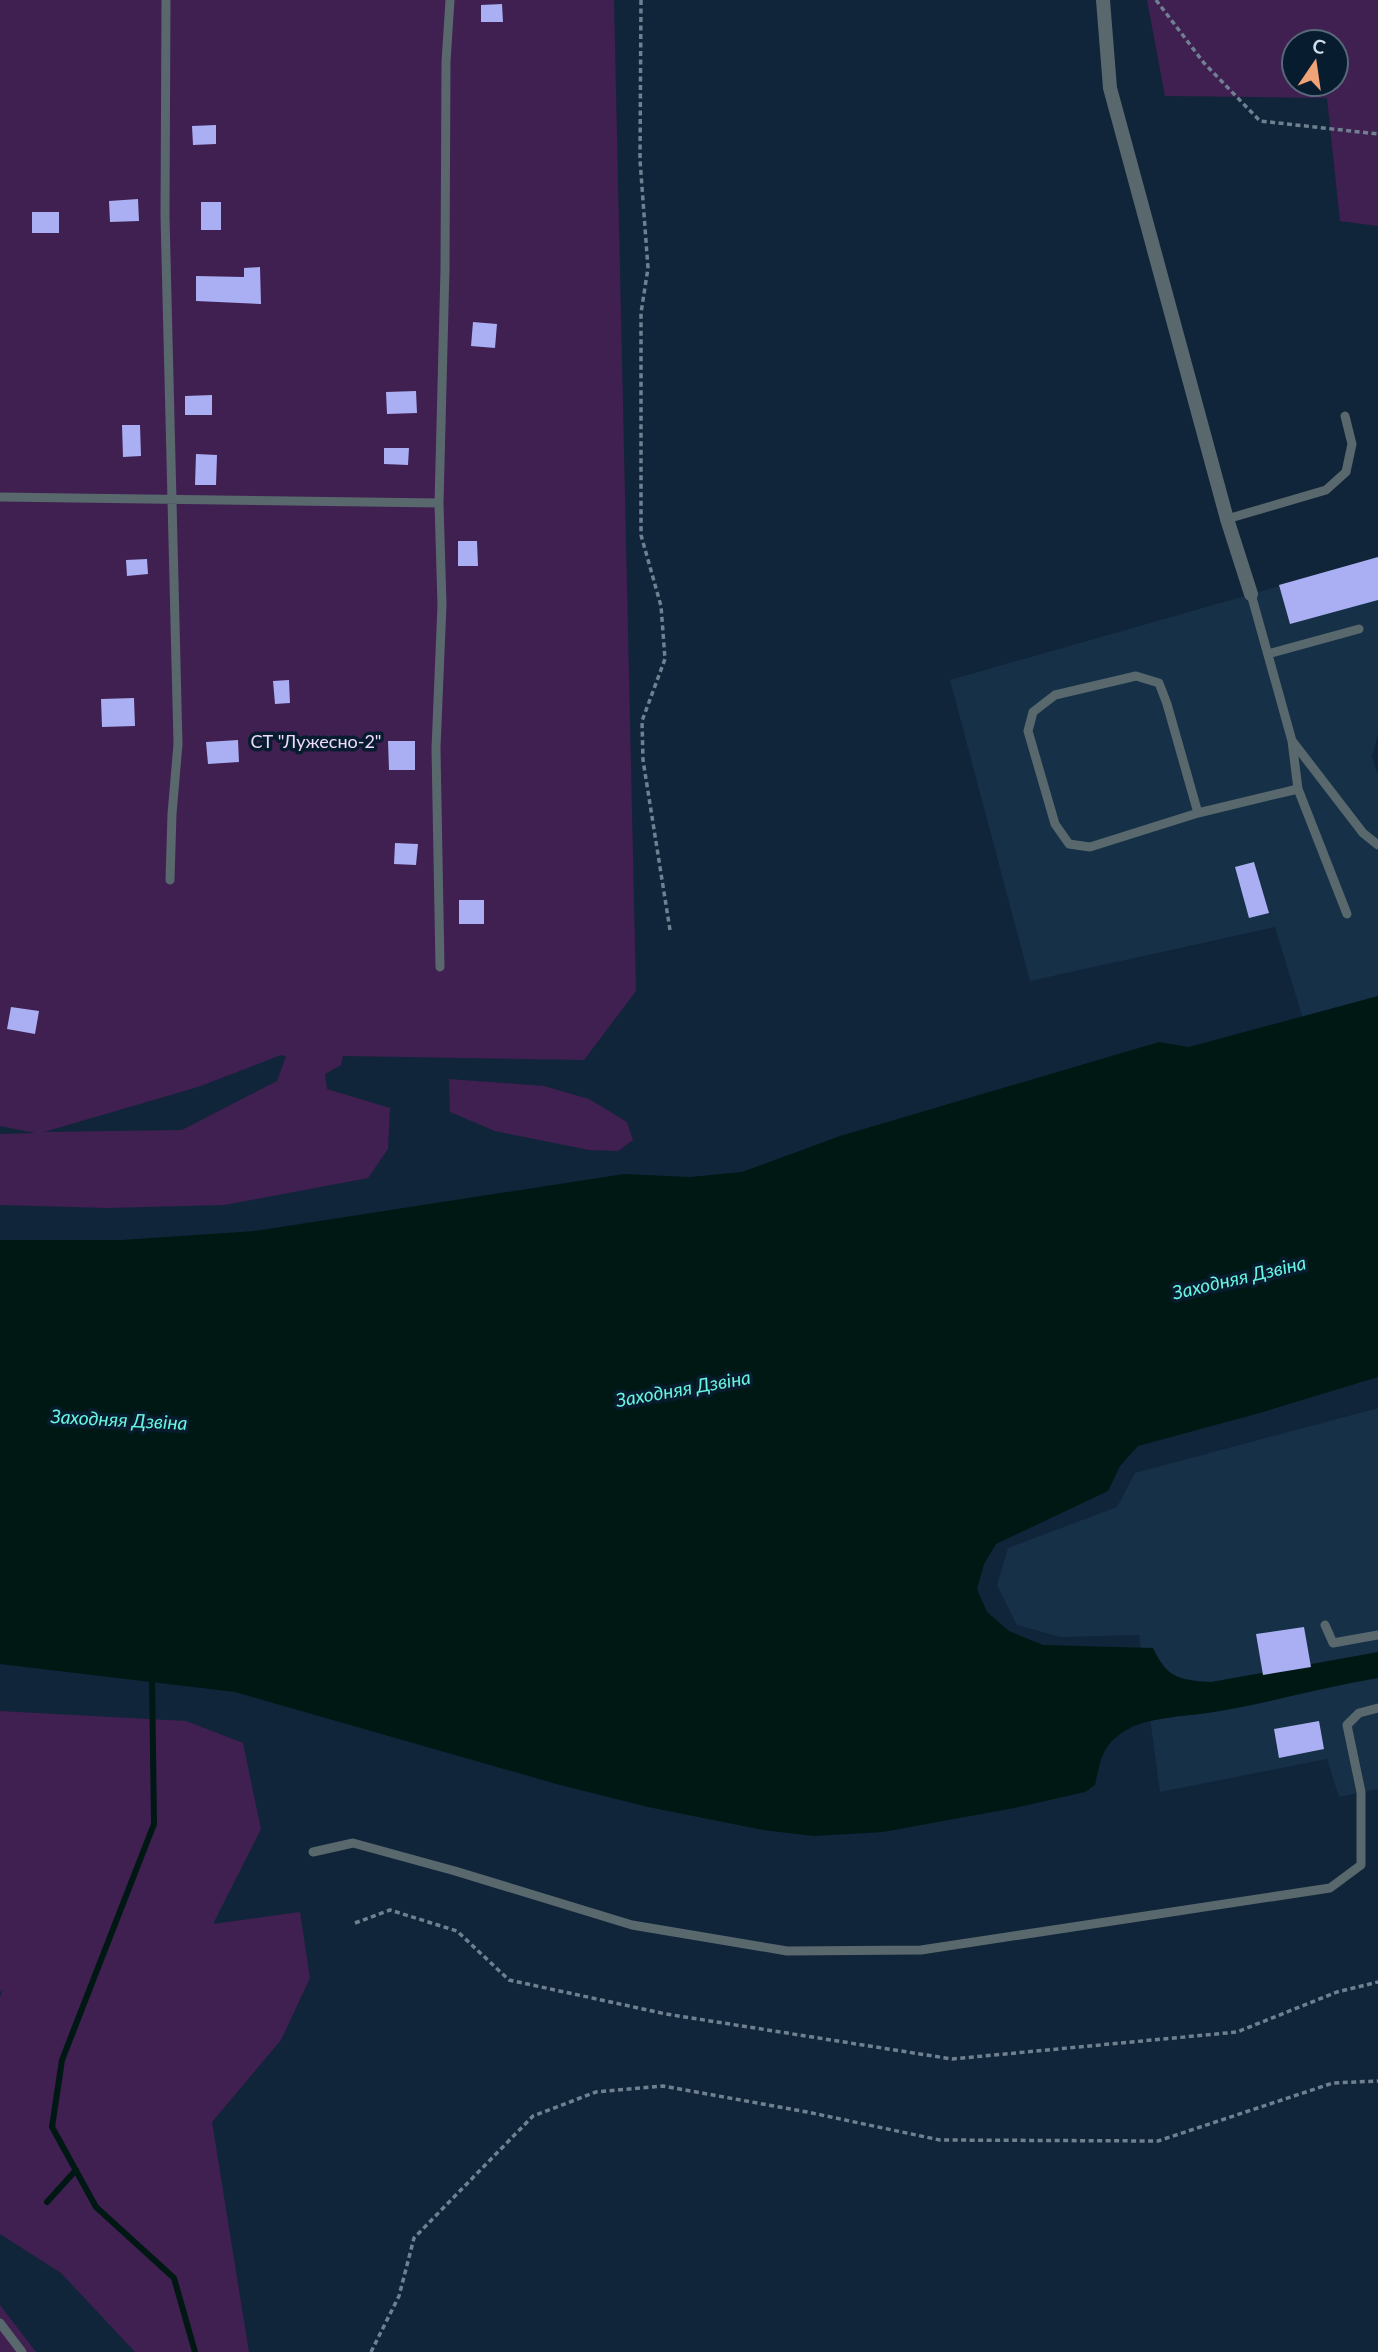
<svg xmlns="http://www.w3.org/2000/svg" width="1378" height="2352" viewBox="0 0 1378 2352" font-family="Lato,sans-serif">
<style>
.built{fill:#153047}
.green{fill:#401f51;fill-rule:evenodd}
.water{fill:#001814}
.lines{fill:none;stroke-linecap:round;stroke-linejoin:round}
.stream{stroke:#001814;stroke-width:6}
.building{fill:#a9aff2}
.path{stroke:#6f8091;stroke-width:3.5;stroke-dasharray:5 3.5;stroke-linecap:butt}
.lane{stroke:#58686c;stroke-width:9}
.street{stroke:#58686c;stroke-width:14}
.labels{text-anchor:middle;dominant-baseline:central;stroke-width:7;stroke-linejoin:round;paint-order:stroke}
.park-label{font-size:18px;fill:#efdafc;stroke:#071c2e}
.water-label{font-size:19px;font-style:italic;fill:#68f5e2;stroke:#071c2e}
</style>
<rect width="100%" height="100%" fill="#102539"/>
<path class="built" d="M 1378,558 L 1378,734 L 1372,757 L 1378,774 L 1378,1264 L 1275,927 L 1030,981 L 950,680 Z
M 1378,1408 L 1378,1789 L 1339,1797 L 1327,1759 L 1160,1792 L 1139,1635 L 1060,1637 L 1017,1625 L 997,1585 L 1008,1548 L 1117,1507 L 1135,1473 Z"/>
<path class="green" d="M 0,0 L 614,0 L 636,991 L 584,1060 L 343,1056 L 341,1065 L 325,1074 L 327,1089 L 390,1108 L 388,1149 L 368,1178 L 224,1205 L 107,1208 L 0,1205 L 0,1134 L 35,1133 L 0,1126 ZM 281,1055 L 286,1056 L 277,1081 L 182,1130 L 44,1132 L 198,1087 Z
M 1147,0 L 1378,0 L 1378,226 L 1340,221 L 1327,98 L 1165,96 ZM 1294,42 L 1336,42 L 1336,84 L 1294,84 Z
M 449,1079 L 544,1086 L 589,1099 L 627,1122 L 633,1140 L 618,1151 L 589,1150 L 495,1131 L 450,1112 Z
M 0,1711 L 186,1721 L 243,1743 L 261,1829 L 213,1924 L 300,1912 L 310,1978 L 281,2040 L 212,2122 L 249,2352 L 135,2352 L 61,2273 L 0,2234 L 0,1997 L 3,1989 L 0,1992 Z
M 0,2305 L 36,2352 L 0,2352 Z"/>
<path class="water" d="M 1378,996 L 1378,1377 L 1263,1412 L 1138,1446 L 1120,1466 L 1108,1491 L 996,1544 L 984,1564 L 977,1589 L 987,1612 L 1009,1631 L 1043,1645 L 1153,1648 C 1167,1678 1179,1680 1211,1682 L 1378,1652 L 1378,1678 C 1323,1687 1269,1703 1214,1712 C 1190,1716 1151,1717 1130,1728 C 1102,1743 1101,1758 1095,1785 L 1085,1792 L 1019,1807 L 883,1832 L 814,1836 L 763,1830 L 648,1807 L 560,1785 L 235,1692 L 0,1664 L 0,1240 L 122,1240 L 255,1231 L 624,1174 L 690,1177 L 742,1172 L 840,1136 L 1159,1042 L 1189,1047 Z"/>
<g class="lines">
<path class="stream" d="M 152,1676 L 154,1824 L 62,2060 L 52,2127 L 96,2207 L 174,2278 L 195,2352
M 47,2202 L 76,2170"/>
</g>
<path class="building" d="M 502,4 L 503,22 L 481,22 L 481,5 Z
M 216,125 L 216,144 L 193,145 L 192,126 Z
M 138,199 L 139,221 L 110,222 L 109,201 Z
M 201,202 L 221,202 L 221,230 L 201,230 Z
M 32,212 L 59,212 L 59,233 L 32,233 Z
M 260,267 L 261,304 L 196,301 L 196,276 L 244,277 L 244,268 Z
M 473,322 L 497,324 L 495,348 L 471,346 Z
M 416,391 L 417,413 L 387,414 L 386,392 Z
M 212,395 L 212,415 L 185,415 L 185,396 Z
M 122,425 L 140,425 L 141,456 L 123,457 Z
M 384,448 L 409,448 L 408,465 L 384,464 Z
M 196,454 L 217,455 L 216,485 L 195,485 Z
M 458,541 L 477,541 L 478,566 L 458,566 Z
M 1378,557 L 1378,600 L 1290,624 L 1279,585 Z
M 147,559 L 148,574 L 127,576 L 126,560 Z
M 289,680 L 290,703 L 275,704 L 273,681 Z
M 134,698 L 135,726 L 102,727 L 101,699 Z
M 238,740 L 239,762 L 208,764 L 206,742 Z
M 388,741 L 415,741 L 415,770 L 389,770 Z
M 395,843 L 418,844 L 416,865 L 394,864 Z
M 1254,862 L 1269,913 L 1249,918 L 1235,867 Z
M 459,900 L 484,900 L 484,924 L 459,924 Z
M 11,1007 L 39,1011 L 35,1034 L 7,1029 Z
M 1304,1627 L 1311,1667 L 1263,1675 L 1256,1634 Z
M 1319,1721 L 1324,1749 L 1279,1758 L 1274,1729 Z"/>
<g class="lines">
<path class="path" d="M 641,0 L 640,160 L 648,268 L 641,313 L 641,535 L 661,606 L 665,659 L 642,721 L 643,760 L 670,930
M 1156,0 L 1204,63 L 1260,121 L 1378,134
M 355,1923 L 390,1910 L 457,1931 L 509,1980 L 666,2014 L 952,2059 L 1237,2032 L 1337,1992 L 1378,1982
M 371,2352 L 399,2296 L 414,2238 L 533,2116 L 596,2092 L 663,2086 L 807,2112 L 940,2140 L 1158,2141 L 1333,2083 L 1378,2081"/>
<path class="lane" d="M 166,0 L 165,216 L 178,744 L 172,814 L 170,880
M 0,497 L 439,503
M 1227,519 L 1326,490 L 1346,472 L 1352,444 L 1345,416
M 1251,594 L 1292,741 L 1298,789 L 1347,914
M 1268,654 L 1359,629
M 1293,742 L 1363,833 L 1378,845
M 1198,813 L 1167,704 L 1159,683 L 1136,676 L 1055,695 L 1033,712 L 1028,731 L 1055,824 L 1069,844 L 1090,847 L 1198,813 L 1298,789
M 440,967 L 436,748 L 442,605 L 439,503 L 445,269 L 446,62 L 450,0
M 1325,1625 L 1333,1643 L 1378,1635
M 313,1852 L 353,1843 L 455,1871 L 632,1925 L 787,1951 L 921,1950 L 1330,1888 L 1361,1865 L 1361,1792 L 1347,1725 L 1359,1713 L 1378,1708
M 0,2323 L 22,2352"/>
<path class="street" d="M 1103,0 L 1110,88 L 1227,519 L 1251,594"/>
</g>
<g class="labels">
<g class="park-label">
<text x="316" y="741">СТ "Лужесно-2"</text>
</g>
<g class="water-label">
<text transform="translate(1239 1277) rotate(-13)">Заходняя Дзвіна</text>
<text transform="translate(683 1388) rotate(-10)">Заходняя Дзвіна</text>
<text transform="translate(119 1419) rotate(3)">Заходняя Дзвіна</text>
</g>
</g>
<g transform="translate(1315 63) rotate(13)"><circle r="33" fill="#071c2e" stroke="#576979" stroke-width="2"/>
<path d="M0-5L12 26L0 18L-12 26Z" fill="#efa377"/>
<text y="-10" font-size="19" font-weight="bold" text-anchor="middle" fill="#cfdce9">С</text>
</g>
</svg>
